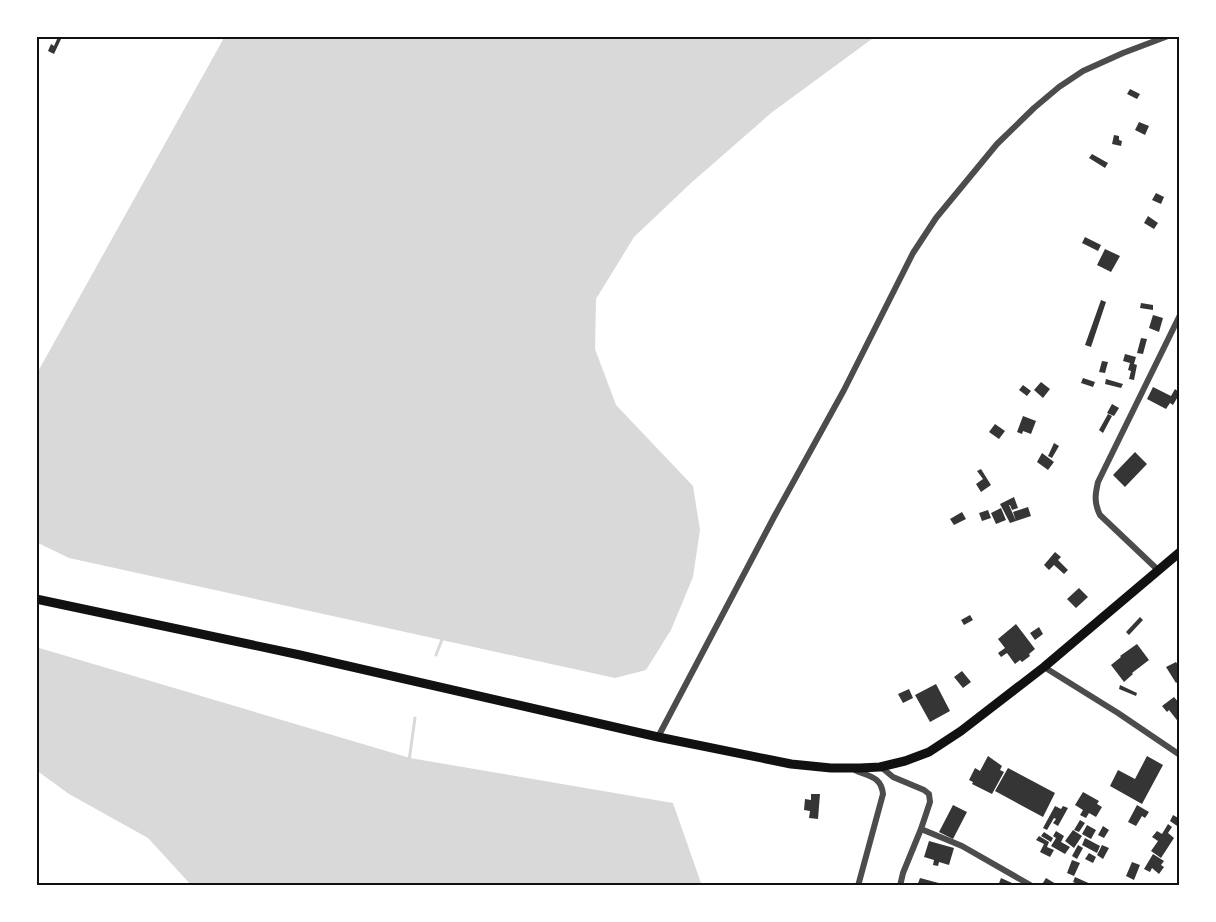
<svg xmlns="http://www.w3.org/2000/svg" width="1216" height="922" viewBox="0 0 1216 922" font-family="'Roboto Condensed',sans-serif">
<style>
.water{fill:#d9d9d9}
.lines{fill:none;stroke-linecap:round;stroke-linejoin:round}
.stream{stroke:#d9d9d9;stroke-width:3}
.building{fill:#353535}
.minor{stroke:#4c4c4c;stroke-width:6}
.primary{stroke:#111;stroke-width:9}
.neatline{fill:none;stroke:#111;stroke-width:2}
</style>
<rect width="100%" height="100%" fill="#fff"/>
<path class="water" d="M 225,36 L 876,36 L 771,113 L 691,183 L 634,237 L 596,299 L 595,349 L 616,405 L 693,486 L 700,530 L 693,577 L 671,630 L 646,670 L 615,678 L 69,558 L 36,542 L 36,375 Z
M 36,647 L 410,758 L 673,803 L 702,886 L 192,886 L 148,838 L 69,794 L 36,770 Z"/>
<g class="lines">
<path class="stream" d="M 436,655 L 443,637
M 409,761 L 415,718"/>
</g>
<path class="building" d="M 58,37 L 61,39 L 54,54 L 48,51 L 51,44 L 54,46 Z
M 1130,89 L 1140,94 L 1137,99 L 1127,94 Z
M 1139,122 L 1149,126 L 1145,135 L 1135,130 Z
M 1114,135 L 1119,136 L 1119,140 L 1122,141 L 1121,146 L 1112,144 Z
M 1092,154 L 1108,163 L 1105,168 L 1089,158 Z
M 1156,193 L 1164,197 L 1161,204 L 1152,200 Z
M 1148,216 L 1158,223 L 1154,229 L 1144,223 Z
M 1085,237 L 1101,245 L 1098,251 L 1082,243 Z
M 1105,249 L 1120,256 L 1111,272 L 1097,265 Z
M 1101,300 L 1106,302 L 1091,347 L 1085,345 Z
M 1141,303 L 1153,305 L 1153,310 L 1140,308 Z
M 1153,315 L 1163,318 L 1159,332 L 1149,328 Z
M 1141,338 L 1147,339 L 1143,354 L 1137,353 Z
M 1125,354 L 1136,357 L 1134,364 L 1137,365 L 1134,380 L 1129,379 L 1131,371 L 1128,370 L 1130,363 L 1123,361 Z
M 1102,361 L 1108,362 L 1105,373 L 1099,372 Z
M 1083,378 L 1095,382 L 1093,387 L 1081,383 Z
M 1106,379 L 1123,384 L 1121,388 L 1105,384 Z
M 1041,382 L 1050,389 L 1043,398 L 1034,390 Z
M 1023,385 L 1031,391 L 1027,396 L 1019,390 Z
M 1153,387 L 1171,396 L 1175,389 L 1180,393 L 1173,405 L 1170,403 L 1166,409 L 1147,399 Z
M 1112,404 L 1119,408 L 1114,416 L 1107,413 Z
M 1108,414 L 1112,416 L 1103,433 L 1099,430 Z
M 1023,416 L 1036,421 L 1031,434 L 1023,431 L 1022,434 L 1017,432 Z
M 995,424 L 1005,431 L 999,439 L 989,432 Z
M 1054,443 L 1059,446 L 1052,458 L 1048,456 Z
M 1135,452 L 1147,464 L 1125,487 L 1113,475 Z
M 1042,453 L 1054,462 L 1048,470 L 1037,462 Z
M 981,469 L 991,485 L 981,492 L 976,484 L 983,479 L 977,471 Z
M 1014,497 L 1018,508 L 1012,510 L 1010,505 L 1009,505 L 1016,521 L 1010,523 L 1000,504 Z
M 1028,507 L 1031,516 L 1016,521 L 1013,512 Z
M 1001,508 L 1006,520 L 996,524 L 991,513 Z
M 988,510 L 991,518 L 982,521 L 979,513 Z
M 962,512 L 966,519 L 954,525 L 950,519 Z
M 1055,552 L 1061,557 L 1058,560 L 1068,570 L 1064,574 L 1054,565 L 1049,570 L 1044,565 Z
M 1079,588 L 1088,597 L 1076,608 L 1067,599 Z
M 970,615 L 973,620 L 964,625 L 961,620 Z
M 1140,617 L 1143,620 L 1129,635 L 1126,632 Z
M 1016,624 L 1035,649 L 1029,654 L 1030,656 L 1022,662 L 1020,660 L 1015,664 L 1007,653 L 1001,657 L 998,653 L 1005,648 L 998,639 Z
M 1039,627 L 1043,634 L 1035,640 L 1030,633 Z
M 1137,644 L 1149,660 L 1132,673 L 1133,674 L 1124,682 L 1111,665 L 1121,657 L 1120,656 Z
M 1176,662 L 1180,668 L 1180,680 L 1176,683 L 1166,667 Z
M 962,671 L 971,682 L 963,688 L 954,677 Z
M 936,684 L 950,711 L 930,722 L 915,695 Z
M 1120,685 L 1137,693 L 1136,696 L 1119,689 Z
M 909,689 L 913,698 L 903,703 L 898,694 Z
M 1174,697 L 1180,704 L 1180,724 L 1169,710 L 1167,712 L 1162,706 Z
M 988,756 L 1002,766 L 1000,770 L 1004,772 L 992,794 L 972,784 L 973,782 L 969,780 L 975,768 L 980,771 Z
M 1147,756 L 1163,765 L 1142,804 L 1110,786 L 1118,770 L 1135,779 Z
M 1008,768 L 1055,793 L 1043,817 L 995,791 Z
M 1083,792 L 1099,801 L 1097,804 L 1102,807 L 1096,817 L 1089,813 L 1086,818 L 1080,815 L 1083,810 L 1075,805 Z
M 811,794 L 820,794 L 818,819 L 809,818 L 810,811 L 804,810 L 805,799 L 811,800 Z
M 953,805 L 967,812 L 953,839 L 939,832 Z
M 1137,805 L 1149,812 L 1145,818 L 1142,816 L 1136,826 L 1128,822 Z
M 1055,806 L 1061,809 L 1063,806 L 1068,808 L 1058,826 L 1053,823 L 1056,819 L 1054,818 L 1047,830 L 1043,828 Z
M 1173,815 L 1180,819 L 1180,828 L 1170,821 Z
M 1080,820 L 1085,823 L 1079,832 L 1074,830 Z
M 1168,824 L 1172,827 L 1168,833 L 1174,838 L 1161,858 L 1151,851 L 1158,841 L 1152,837 L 1157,831 L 1162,834 Z
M 1087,825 L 1096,830 L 1091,839 L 1082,834 Z
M 1103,826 L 1109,830 L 1104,838 L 1098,835 Z
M 1073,830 L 1082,836 L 1074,848 L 1065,841 Z
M 1056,831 L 1064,836 L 1061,842 L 1070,847 L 1065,854 L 1051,846 L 1056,838 L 1053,836 Z
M 1044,832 L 1053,838 L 1051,842 L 1041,836 Z
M 1039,836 L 1049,842 L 1047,847 L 1054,850 L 1050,857 L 1040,852 L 1044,844 L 1036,840 Z
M 1085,838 L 1100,846 L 1097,853 L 1082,845 Z
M 929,841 L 954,848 L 949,865 L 939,862 L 938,866 L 933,865 L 934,860 L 924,857 Z
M 1078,845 L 1083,848 L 1077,859 L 1072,856 Z
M 1102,845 L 1109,848 L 1103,859 L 1097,855 Z
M 1089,853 L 1096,857 L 1093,863 L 1085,859 Z
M 1153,854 L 1164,861 L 1161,865 L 1164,867 L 1159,874 L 1152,868 L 1150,872 L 1144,869 Z
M 1072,860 L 1080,863 L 1074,876 L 1067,873 Z
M 1132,862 L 1140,865 L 1134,880 L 1126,876 Z
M 1075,877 L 1095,886 L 1082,886 L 1073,882 Z
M 920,878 L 946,885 L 946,886 L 917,886 Z
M 1001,878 L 1012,883 L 1010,886 L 998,886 Z
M 1046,878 L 1056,884 L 1054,886 L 1041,886 Z"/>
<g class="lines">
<path class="minor" d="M 1158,570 L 1100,515 C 1094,503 1095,495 1098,482 L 1180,315
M 1044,667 L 1118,713 L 1180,755
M 658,737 L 774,517 L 844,390 L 913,253 L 936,218 L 997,144 L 1034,108 L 1059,87 L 1083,71 L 1123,53 L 1168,36
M 881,767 L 893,777 L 924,790 L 929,794 L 930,802 L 921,829 L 903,873 L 900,886
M 855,770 C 869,777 881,776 883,794 L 858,886
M 921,829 L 962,846 L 1032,886"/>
<path class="primary" d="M 36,599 L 300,655 L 658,737 L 791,764 L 831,768 L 860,768 L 880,767 L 905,761 L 929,752 L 961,731 L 1044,667 L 1180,552"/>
</g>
<rect width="1216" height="922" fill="none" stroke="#ffffff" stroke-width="75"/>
<rect x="38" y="38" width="1140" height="846" class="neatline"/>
</svg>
